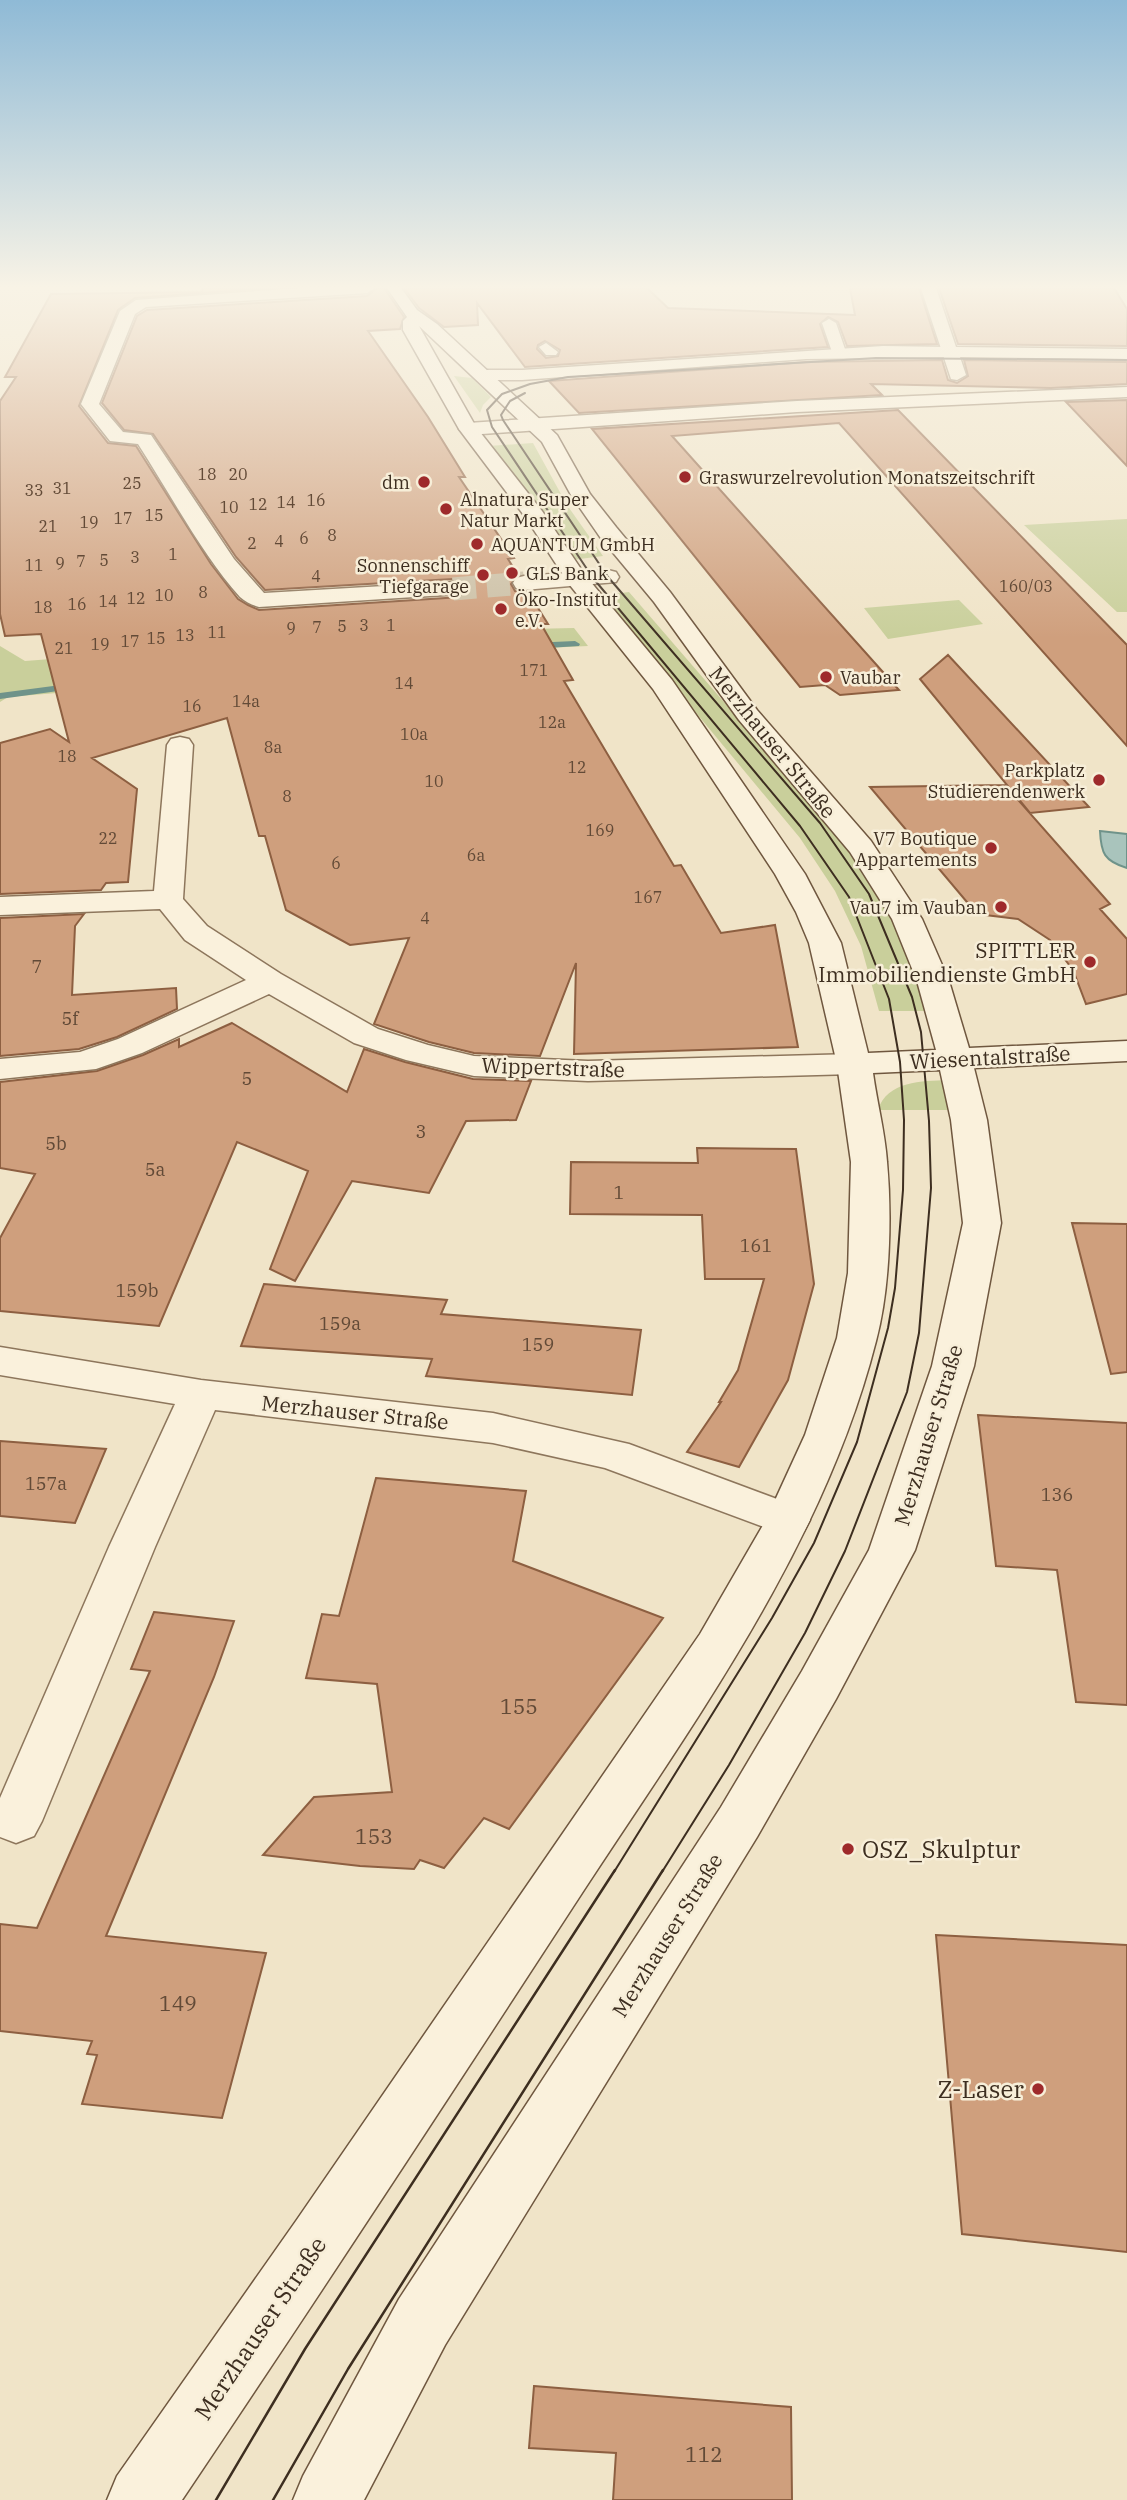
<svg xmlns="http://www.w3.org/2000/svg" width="1127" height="2500" viewBox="0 0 1127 2500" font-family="'IBM Plex Serif',serif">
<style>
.green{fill:#c9cf9b}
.water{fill:#a9c4bc;stroke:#6f938a;stroke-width:2}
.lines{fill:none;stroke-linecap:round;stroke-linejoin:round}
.stream{fill:#6f938a;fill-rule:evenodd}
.building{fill:#cf9f7d;stroke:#8d5f41;stroke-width:2;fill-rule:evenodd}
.minor-tunnel{stroke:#ccc0a6;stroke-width:23;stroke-dasharray:23 11;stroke-linecap:butt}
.service-casing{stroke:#8d765c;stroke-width:3}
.pedestrian-casing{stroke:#8d765c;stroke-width:3}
.minor-casing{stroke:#8d765c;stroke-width:3}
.secondary-casing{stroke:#6f573f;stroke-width:3}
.service{fill:#faf1dc;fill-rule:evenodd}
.pedestrian{fill:#faf1dc;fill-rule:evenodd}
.minor{fill:#faf1dc;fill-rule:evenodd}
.secondary{fill:#faf1dc;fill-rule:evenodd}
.tram-far1{stroke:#3d2e20;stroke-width:2}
.tram{stroke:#3d2e20;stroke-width:2.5}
.poi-dot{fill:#9e2a2b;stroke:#f7eed8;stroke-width:2.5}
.labels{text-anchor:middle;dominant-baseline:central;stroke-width:5;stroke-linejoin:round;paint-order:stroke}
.far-number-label{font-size:16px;fill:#624a37}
.far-poi-label{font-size:18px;fill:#3d2e20;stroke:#f7eed8;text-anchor:start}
.number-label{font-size:18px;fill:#624a37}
.street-label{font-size:21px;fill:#3d2e20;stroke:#f7eed8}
.poi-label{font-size:21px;fill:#3d2e20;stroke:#f7eed8;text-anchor:end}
.near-number-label{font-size:21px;fill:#624a37}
.near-poi-label{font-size:24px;fill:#3d2e20;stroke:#f7eed8;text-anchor:start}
.near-street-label{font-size:24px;fill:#3d2e20;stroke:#f7eed8}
</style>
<rect width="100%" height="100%" fill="#f0e4c8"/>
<path class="green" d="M 454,376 L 472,378 L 491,397 L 483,405 L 480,413 Z
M 533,443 L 567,505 L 603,556 L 572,560 L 488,446 Z
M 1127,519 L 1127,612 L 1117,612 L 1024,525 Z
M 629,592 L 850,848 L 897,926 L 928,1011 L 879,1011 L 861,946 L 835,891 L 800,838 L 599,596 Z
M 959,600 L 983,624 L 888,639 L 864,608 Z
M 574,628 L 588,646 L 250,662 L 142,686 L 8,697 L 0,702 L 0,646 L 25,661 L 409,632 Z
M 948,1080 L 951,1110 L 878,1110 C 887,1081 922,1081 948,1080 Z"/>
<path class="water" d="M 1100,831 L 1127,834 L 1127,868 C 1104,861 1101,853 1100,831 Z"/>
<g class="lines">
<path class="stream" d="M 575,641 L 580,644 L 579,646 L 531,649 L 526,646 L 531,643 Z
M 76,683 L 82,686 L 80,688 L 0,699 L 0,693 Z"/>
</g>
<path class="building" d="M 203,288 L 271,288 L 135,298 L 118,310 L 79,406 L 108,443 L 136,446 L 211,564 L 238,599 L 248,605 L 259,610 L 461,597 L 466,588 L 462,581 L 453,579 L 265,590 L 236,557 L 153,434 L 124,430 L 102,403 L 137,316 L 147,310 L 367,296 L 377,288 L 384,288 L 404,317 L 400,329 L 368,331 L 428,417 L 465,477 L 459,477 L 514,558 L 508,559 L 518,575 L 511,584 L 515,591 L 528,592 L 548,624 L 541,624 L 573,680 L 564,681 L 674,866 L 681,865 L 721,933 L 775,925 L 798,1047 L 574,1054 L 576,963 L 540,1056 L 474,1053 L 429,1042 L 374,1024 L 409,938 L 350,945 L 286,910 L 265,836 L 259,836 L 227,718 L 92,758 L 137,789 L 128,882 L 106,883 L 101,890 L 0,894 L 0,743 L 50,729 L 69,742 L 41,634 L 5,636 L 0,614 L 0,401 L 16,377 L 5,377 L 51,294 L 202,292 Z
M 404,288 L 647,288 L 668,308 L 855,315 L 850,288 L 919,288 L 937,344 L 847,346 L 838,322 L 828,317 L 820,324 L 828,347 L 525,367 L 477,303 L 478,325 L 444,327 L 419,308 ZM 545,341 L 560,350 L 558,356 L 546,358 L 537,349 L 538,345 Z
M 939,288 L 1114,288 L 1127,309 L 1127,346 L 958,344 Z
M 942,360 L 948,380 L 957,383 L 968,376 L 964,360 L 1127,362 L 1127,384 L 1051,388 L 871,384 L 882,395 L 579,413 L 549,381 L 806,362 Z
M 1127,400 L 1127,466 L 1066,402 Z
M 898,410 L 1127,645 L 1127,746 L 839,423 L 672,436 L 899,690 L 840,695 L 825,685 L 800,687 L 592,429 Z
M 948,655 L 1089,807 L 1030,813 L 920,679 Z
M 1005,785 L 1110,904 L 1100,909 L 1127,939 L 1127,994 L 1086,1004 L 1073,970 L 1050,940 L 1018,919 L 977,914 L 870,787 Z
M 84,914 L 75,926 L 72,995 L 176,988 L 177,1009 L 117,1037 L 79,1049 L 0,1056 L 0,918 Z
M 232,1023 L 347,1092 L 364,1049 L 405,1062 L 473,1079 L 531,1081 L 516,1120 L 466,1121 L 429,1193 L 352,1181 L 295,1281 L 270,1269 L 308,1171 L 237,1142 L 159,1326 L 0,1311 L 0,1238 L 35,1174 L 0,1168 L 0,1082 L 97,1071 L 143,1055 L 179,1039 L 179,1047 Z
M 697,1148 L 796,1149 L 814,1284 L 788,1380 L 739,1467 L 687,1452 L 721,1402 L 719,1402 L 738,1370 L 764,1279 L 705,1279 L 702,1215 L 570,1214 L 571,1162 L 698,1163 Z
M 1072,1223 L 1127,1224 L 1127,1372 L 1111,1374 Z
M 264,1284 L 447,1300 L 441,1314 L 641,1330 L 632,1395 L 426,1376 L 432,1359 L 241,1346 Z
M 978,1415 L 1127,1423 L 1127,1705 L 1076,1702 L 1057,1570 L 996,1566 Z
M 0,1441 L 106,1449 L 75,1523 L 0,1516 Z
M 376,1478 L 526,1491 L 513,1561 L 663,1618 L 509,1829 L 484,1818 L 444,1868 L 420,1860 L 414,1869 L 360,1866 L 263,1855 L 314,1797 L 392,1792 L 377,1684 L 306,1678 L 322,1614 L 339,1616 Z
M 154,1612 L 234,1621 L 214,1677 L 106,1936 L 266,1953 L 222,2118 L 82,2104 L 97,2055 L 87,2054 L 92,2041 L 0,2031 L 0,1924 L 37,1928 L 150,1671 L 131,1669 Z
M 936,1935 L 1127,1945 L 1127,2252 L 962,2234 Z
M 534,2386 L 791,2407 L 792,2500 L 613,2500 L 616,2453 L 529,2448 Z"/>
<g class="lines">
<path class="minor-tunnel" d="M 453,589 L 524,583"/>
<defs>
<path id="service" d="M 829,319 L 836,323 L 846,352 L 844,355 L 834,355 L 832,352 L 822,323 Z
M 546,343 L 558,352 L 556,355 L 546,355 L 539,347 Z"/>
<path id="pedestrian" d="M 883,346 L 950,347 L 958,352 L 950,357 L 806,359 L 522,380 L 482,380 L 473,375 L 482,370 L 522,370 Z"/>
<path id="minor" d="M 300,288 L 375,288 L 367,293 L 146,307 L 135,314 L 99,404 L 123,432 L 151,435 L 234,559 L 264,593 L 453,582 L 461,584 L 464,589 L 461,594 L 259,607 C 252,605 246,602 240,597 C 203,556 169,492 138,444 L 110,441 L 81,404 L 120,311 L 136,300 Z
M 921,288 L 936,288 L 956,347 L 1127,349 L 1127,359 L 960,357 L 966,375 L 957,380 L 951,379 Z
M 1127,387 L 1127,397 L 797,412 L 468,435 L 459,429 L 468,423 L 797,401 Z
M 608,570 L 616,572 L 619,577 L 616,582 L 524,590 L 516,588 L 513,583 L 516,578 L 524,576 Z
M 180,737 L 189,739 L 193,745 L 183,899 L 207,926 L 281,974 L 378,1029 L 428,1045 L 474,1056 L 588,1061 L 854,1054 L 866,1057 L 871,1064 L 866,1071 L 854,1074 L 588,1081 L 474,1076 L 406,1060 L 354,1043 L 269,994 L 142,1053 L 96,1069 L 0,1079 L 0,1059 L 80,1052 L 118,1039 L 246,980 L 185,940 L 160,909 L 0,915 L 0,897 L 154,891 L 167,745 L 171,739 Z
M 0,1347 L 201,1380 L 493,1413 L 629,1444 L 804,1509 L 810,1520 L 804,1531 L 788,1536 L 605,1468 L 493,1443 L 215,1410 L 155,1547 L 42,1821 L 34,1836 L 16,1843 L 0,1837 L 0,1798 L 109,1547 L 175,1404 L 0,1375 Z"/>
<path id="secondary" d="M 387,288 L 401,288 L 417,310 L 437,324 L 557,435 L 590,494 L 616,527 L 670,592 L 757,710 L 871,841 L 922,919 L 949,981 L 969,1048 L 1127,1041 L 1127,1061 L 974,1068 L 987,1120 L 1001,1223 L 974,1366 L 915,1550 L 836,1699 L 757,1837 L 445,2345 L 364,2500 L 293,2500 L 303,2476 L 399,2299 L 721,1807 L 802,1671 L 869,1550 L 932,1366 L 963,1223 L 951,1120 L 940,1070 L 873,1073 C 877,1103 885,1132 887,1162 C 892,1216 890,1289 876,1341 C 824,1545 696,1719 582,1893 C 450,2096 317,2299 182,2500 L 107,2500 L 117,2476 L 296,2221 L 700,1634 L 766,1520 L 805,1435 L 837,1338 L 848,1273 L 851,1162 L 837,1064 L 809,943 L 796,912 L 775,874 L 653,689 L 569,584 L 526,518 L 459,429 L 403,330 L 403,321 L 407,317 ZM 419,326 L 542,442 L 571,495 L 600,537 L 654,602 L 739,720 L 850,852 L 892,919 L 917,981 L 936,1050 L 868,1053 L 841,943 L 805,874 L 672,680 L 585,575 L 542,511 L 476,427 Z"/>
</defs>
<use href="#service" class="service-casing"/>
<use href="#pedestrian" class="pedestrian-casing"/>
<use href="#minor" class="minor-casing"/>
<use href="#secondary" class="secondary-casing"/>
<use href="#service" class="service"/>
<use href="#pedestrian" class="pedestrian"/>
<use href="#minor" class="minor"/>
<use href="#secondary" class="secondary"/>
<path class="tram-far1" d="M 525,393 L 510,401 L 501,415 L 503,420 L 608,577 L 820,823 L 869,894 L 912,997 L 921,1032 L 929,1121 L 931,1188 L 919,1333 L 907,1392 L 845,1551 L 805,1633 L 729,1765 L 662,1872
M 614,1872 L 772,1618 L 814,1543 L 857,1442 L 888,1328 L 895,1288 L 903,1190 L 904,1120 L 900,1062 L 889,999 L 849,897 L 800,826 L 593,578 L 492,427 L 487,410 L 502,394 L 530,384 L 568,377 L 876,358 L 1127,360"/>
<path class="tram" d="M 216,2500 L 305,2349 L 615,1870
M 273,2500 L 348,2369 L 663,1870"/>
</g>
<linearGradient id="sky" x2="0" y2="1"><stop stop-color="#8fbad6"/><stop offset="0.45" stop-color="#f8f3e6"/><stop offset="1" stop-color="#f8f3e6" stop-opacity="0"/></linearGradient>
<rect width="1127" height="638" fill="url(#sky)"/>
<g class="poi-dot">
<circle cx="685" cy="477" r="7"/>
<circle cx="424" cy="482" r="7"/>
<circle cx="446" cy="509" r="7"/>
<circle cx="477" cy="544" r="7"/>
<circle cx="512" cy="573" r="7"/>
<circle cx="483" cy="575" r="7"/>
<circle cx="501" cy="609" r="7"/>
<circle cx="826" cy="677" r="7"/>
<circle cx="1099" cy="780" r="7"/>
<circle cx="991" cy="848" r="7"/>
<circle cx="1001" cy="907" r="7"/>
<circle cx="1090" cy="962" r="7"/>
<circle cx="848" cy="1849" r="7"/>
<circle cx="1038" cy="2089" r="7"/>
</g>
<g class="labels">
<g class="far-number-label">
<text x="207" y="474">18</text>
<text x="238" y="474">20</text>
<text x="132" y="483">25</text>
<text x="62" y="488">31</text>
<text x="34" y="490">33</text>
<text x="316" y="500">16</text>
<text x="286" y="502">14</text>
<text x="258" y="504">12</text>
<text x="229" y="507">10</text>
<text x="154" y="515">15</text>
<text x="123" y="518">17</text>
<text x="89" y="522">19</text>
<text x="48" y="526">21</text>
<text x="332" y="535">8</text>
<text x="304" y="538">6</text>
<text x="279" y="541">4</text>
<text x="252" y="543">2</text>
<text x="173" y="554">1</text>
<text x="135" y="557">3</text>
<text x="104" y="560">5</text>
<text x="81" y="561">7</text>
<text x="60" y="563">9</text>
<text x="34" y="565">11</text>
<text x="316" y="576">4</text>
<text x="1026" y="586">160/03</text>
<text x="203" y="592">8</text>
<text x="164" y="595">10</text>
<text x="136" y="598">12</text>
<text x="108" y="601">14</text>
<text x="77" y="604">16</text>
<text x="43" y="607">18</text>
<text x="364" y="625">3</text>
<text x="391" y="625">1</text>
<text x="342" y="626">5</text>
<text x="317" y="627">7</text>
<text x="291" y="628">9</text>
<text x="217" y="632">11</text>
<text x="185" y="635">13</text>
<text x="156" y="638">15</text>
<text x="130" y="641">17</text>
<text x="100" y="644">19</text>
<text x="64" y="648">21</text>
<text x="534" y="670">171</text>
<text x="404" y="683">14</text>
<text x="246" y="701">14a</text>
<text x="192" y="706">16</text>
<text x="552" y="722">12a</text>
<text x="414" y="734">10a</text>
<text x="273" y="747">8a</text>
<text x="67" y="756">18</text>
<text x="577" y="767">12</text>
<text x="434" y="781">10</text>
<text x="287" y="796">8</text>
<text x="600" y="830">169</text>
<text x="108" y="838">22</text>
<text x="476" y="855">6a</text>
<text x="336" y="863">6</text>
<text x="648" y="897">167</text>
<text x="425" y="918">4</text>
</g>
<g class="far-poi-label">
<text x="699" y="477">Graswurzelrevolution Monatszeitschrift</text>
<text x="410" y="482" text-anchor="end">dm</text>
<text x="460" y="499">Alnatura Super<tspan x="460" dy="21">Natur Markt</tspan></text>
<text x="491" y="544">AQUANTUM GmbH</text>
<text x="469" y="565" text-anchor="end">Sonnenschiff<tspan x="469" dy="21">Tiefgarage</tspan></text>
<text x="526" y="573">GLS Bank</text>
<text x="515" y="599">Öko-Institut<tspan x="515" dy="21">e.V.</tspan></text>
<text x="840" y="677">Vaubar</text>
<text x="1085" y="770" text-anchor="end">Parkplatz<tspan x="1085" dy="21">Studierendenwerk</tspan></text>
<text x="977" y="838" text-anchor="end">V7 Boutique<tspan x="977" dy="21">Appartements</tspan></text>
<text x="987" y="907" text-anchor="end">Vau7 im Vauban</text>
</g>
<g class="number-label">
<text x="37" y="966">7</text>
<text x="70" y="1018">5f</text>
<text x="247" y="1078">5</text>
<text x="421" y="1131">3</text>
<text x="56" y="1143">5b</text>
<text x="155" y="1169">5a</text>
<text x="619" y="1192">1</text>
<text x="756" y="1245">161</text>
<text x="137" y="1290">159b</text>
<text x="340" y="1323">159a</text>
<text x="538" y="1344">159</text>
<text x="46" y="1483">157a</text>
<text x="1057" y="1494">136</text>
</g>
<g class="street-label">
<text transform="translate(773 742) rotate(51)">Merzhauser Straße</text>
<text transform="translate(990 1057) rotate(-3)">Wiesentalstraße</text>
<text transform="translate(553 1067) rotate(2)">Wippertstraße</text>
<text transform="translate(355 1412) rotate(6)">Merzhauser Straße</text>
<text transform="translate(928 1435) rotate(-73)">Merzhauser Straße</text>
<text transform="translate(667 1935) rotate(-58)">Merzhauser Straße</text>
</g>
<g class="poi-label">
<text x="1076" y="950">SPITTLER<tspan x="1076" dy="24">Immobiliendienste GmbH</tspan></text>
</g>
<g class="near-number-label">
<text x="519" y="1706">155</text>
<text x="374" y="1836">153</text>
<text x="178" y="2003">149</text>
<text x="704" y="2454">112</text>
</g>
<g class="near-poi-label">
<text x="862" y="1849">OSZ_Skulptur</text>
<text x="1024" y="2089" text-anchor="end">Z-Laser</text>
</g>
<g class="near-street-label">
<text transform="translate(260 2328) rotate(-56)">Merzhauser Straße</text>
</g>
</g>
</svg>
